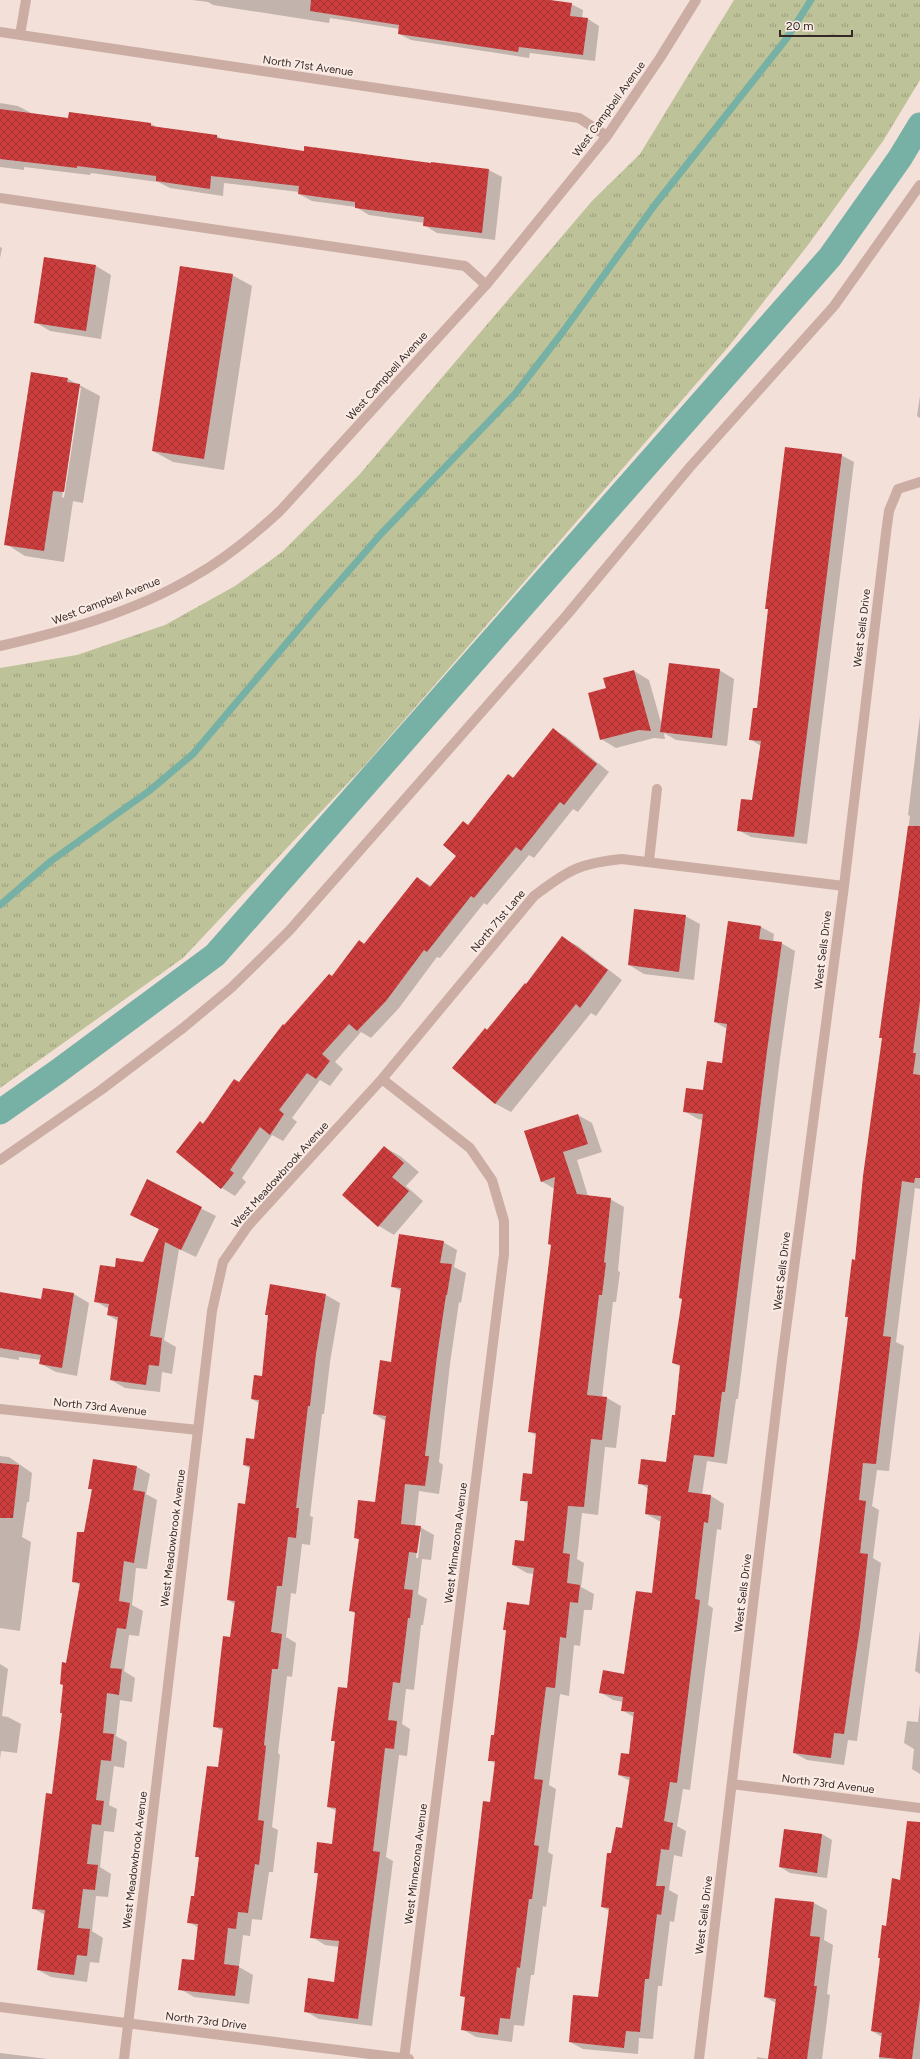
<svg xmlns="http://www.w3.org/2000/svg" width="920" height="2059" viewBox="0 0 920 2059" font-family="Figtree,sans-serif">
<style>
.park{fill:url(#park-tufts)}
.shadow{fill:#0003;fill-rule:evenodd}
.lines{fill:none;stroke-linecap:round;stroke-linejoin:round}
.stream{stroke:#77b1a5;stroke-width:7}
.canal{stroke:#77b1a5;stroke-width:25}
.building{fill:url(#building-cross-hatch)}
.minor{stroke:#cbada4;stroke-width:10}
.labels{text-anchor:middle;dominant-baseline:central;stroke-width:4;stroke-linejoin:round;paint-order:stroke}
.street-label{font-size:11px;fill:#362826;stroke:#faece5}
</style>
<defs>
<pattern id="park-tufts" width="24" height="20" patternUnits="userSpaceOnUse"><rect width="24" height="20" fill="#bec298"/><path d="M3 7l-1-3M5 7V3M7 7l1-3M15 17l-1-3M17 17v-4M19 17l1-3" fill="none" stroke="#9b9e7c"/></pattern>
<pattern id="building-cross-hatch" width="8" height="8" patternUnits="userSpaceOnUse"><rect width="8" height="8" fill="#cc3e3e"/><path d="M0 0l8 8M0 8l8-8" fill="none" stroke="#a63434"/></pattern>
</defs>
<rect width="100%" height="100%" fill="#f3e0d9"/>
<path class="park" d="M 734,0 L 920,0 L 920,80 L 883,141 L 808,245 L 729,346 L 366,764 L 183,958 L 0,1088 L 0,668 L 77,655 L 165,625 L 235,586 L 282,552 L 359,475 L 592,201 L 640,154 Z"/>
<path class="shadow" d="M 192,0 L 543,0 L 571,4 L 583,10 L 582,18 L 588,19 L 599,26 L 595,61 L 530,53 L 529,58 L 411,40 L 399,34 L 400,29 L 330,18 L 329,23 L 213,5 L 208,2 Z
M 0,103 L 18,106 L 31,113 L 69,119 L 70,113 L 151,124 L 159,128 L 217,136 L 223,140 L 305,152 L 432,164 L 432,163 L 489,170 L 502,177 L 495,240 L 437,233 L 424,225 L 425,223 L 369,215 L 356,207 L 312,201 L 299,194 L 299,192 L 224,183 L 223,196 L 170,188 L 158,182 L 91,173 L 90,175 L 24,167 L 24,170 L 0,167 Z
M 0,247 L 2,248 L 0,258 Z
M 45,258 L 96,266 L 111,275 L 101,339 L 50,331 L 35,322 Z
M 232,275 L 252,286 L 224,470 L 173,462 L 153,451 Z
M 68,379 L 100,396 L 83,503 L 73,501 L 64,562 L 25,556 L 6,544 ZM 79,388 L 81,388 L 64,498 L 62,497 Z
M 920,396 L 920,418 L 917,416 Z
M 841,455 L 854,462 L 807,844 L 751,837 L 738,830 L 753,801 L 761,746 L 750,739 L 758,709 L 769,610 L 766,608 Z
M 719,670 L 734,679 L 727,746 L 676,740 L 664,733 L 665,739 L 654,738 L 616,748 L 601,739 L 607,689 L 634,671 L 649,680 L 662,726 Z
M 920,716 L 920,1189 L 915,1188 L 896,1342 L 904,1346 L 889,1471 L 877,1470 L 872,1506 L 879,1510 L 873,1558 L 881,1563 L 857,1741 L 848,1740 L 844,1765 L 807,1760 L 794,1753 L 849,1318 L 846,1316 L 855,1261 L 883,1039 L 881,1037 L 910,816 L 908,815 Z
M 553,730 L 566,737 L 609,772 L 578,812 L 573,809 L 534,858 L 529,855 L 487,905 L 484,903 L 440,958 L 437,957 L 399,1008 L 371,1038 L 361,1032 L 335,1062 L 343,1069 L 330,1086 L 320,1080 L 292,1118 L 297,1122 L 283,1141 L 272,1135 L 242,1178 L 246,1182 L 235,1196 L 222,1188 L 177,1152 L 239,1083 L 284,1026 L 332,977 L 359,941 L 365,944 L 417,878 L 431,886 L 457,856 L 469,826 L 509,775 L 514,778 Z
M 685,916 L 700,924 L 694,980 L 644,974 L 629,965 Z
M 761,927 L 774,934 L 773,942 L 781,943 L 795,951 L 780,1058 L 738,1399 L 736,1399 L 727,1464 L 707,1461 L 702,1495 L 711,1496 L 724,1504 L 721,1530 L 717,1529 L 708,1605 L 713,1608 L 690,1790 L 683,1789 L 677,1826 L 686,1831 L 682,1857 L 674,1855 L 669,1890 L 678,1895 L 674,1922 L 670,1921 L 662,1986 L 658,1986 L 653,2039 L 639,2038 L 638,2054 L 583,2049 L 570,2042 L 599,1998 L 610,1911 L 602,1907 L 612,1855 L 623,1829 L 630,1781 L 619,1775 L 629,1755 L 634,1717 L 622,1710 L 623,1702 L 613,1700 L 600,1692 L 625,1675 L 653,1594 L 661,1522 L 646,1514 L 649,1489 L 639,1483 L 667,1463 L 676,1416 L 681,1367 L 673,1363 L 683,1299 L 704,1120 L 698,1119 L 684,1111 L 704,1091 L 723,1064 L 727,1029 L 715,1022 Z
M 563,938 L 578,946 L 622,980 L 596,1016 L 591,1013 L 511,1112 L 496,1104 L 453,1068 L 526,985 Z
M 578,1115 L 592,1123 L 602,1152 L 577,1160 L 588,1196 L 610,1199 L 624,1207 L 618,1271 L 620,1272 L 616,1302 L 613,1302 L 602,1398 L 607,1398 L 621,1406 L 616,1448 L 605,1447 L 598,1515 L 582,1513 L 577,1559 L 584,1563 L 581,1587 L 594,1594 L 592,1610 L 584,1610 L 580,1646 L 574,1645 L 569,1696 L 560,1694 L 549,1785 L 556,1789 L 548,1852 L 553,1855 L 546,1907 L 543,1906 L 534,1975 L 531,1975 L 524,2026 L 514,2025 L 512,2042 L 476,2037 L 462,2029 L 466,1998 L 461,1995 L 496,1764 L 489,1760 L 494,1736 L 507,1631 L 504,1630 L 530,1606 L 534,1574 L 527,1573 L 513,1565 L 525,1542 L 529,1504 L 521,1500 L 533,1475 L 537,1436 L 529,1431 L 552,1246 L 555,1189 L 541,1181 Z
M 384,1147 L 400,1156 L 419,1172 L 406,1186 L 423,1201 L 394,1235 L 379,1226 Z
M 147,1181 L 216,1216 L 196,1257 L 179,1249 L 164,1340 L 176,1347 L 172,1374 L 162,1372 L 160,1392 L 125,1388 L 111,1380 L 118,1321 L 108,1315 L 109,1309 L 95,1301 L 116,1268 L 143,1263 L 159,1229 L 131,1214 Z
M 443,1242 L 457,1250 L 454,1267 L 466,1273 L 461,1303 L 459,1302 L 450,1364 L 439,1462 L 443,1465 L 439,1494 L 419,1491 L 415,1527 L 420,1527 L 434,1535 L 431,1560 L 422,1559 L 418,1594 L 427,1599 L 423,1625 L 421,1625 L 414,1690 L 406,1689 L 402,1724 L 410,1729 L 407,1756 L 399,1755 L 386,1857 L 393,1861 L 372,2026 L 319,2019 L 305,2011 L 335,1983 L 339,1947 L 325,1945 L 312,1937 L 319,1875 L 315,1872 L 333,1845 L 337,1811 L 328,1807 L 335,1742 L 332,1740 L 348,1689 L 356,1614 L 350,1610 L 360,1540 L 355,1537 L 376,1503 L 386,1421 L 374,1414 L 392,1363 L 401,1291 L 392,1286 ZM 419,1532 L 421,1532 L 418,1558 L 416,1558 Z
M 44,1290 L 74,1294 L 89,1303 L 77,1376 L 56,1372 L 41,1364 L 41,1360 L 19,1357 L 19,1360 L 0,1357 L 0,1293 L 42,1300 Z
M 326,1295 L 340,1303 L 330,1362 L 324,1414 L 322,1414 L 310,1516 L 313,1517 L 310,1545 L 302,1544 L 296,1594 L 291,1593 L 286,1637 L 296,1643 L 292,1677 L 287,1676 L 278,1753 L 280,1755 L 272,1827 L 278,1830 L 273,1872 L 269,1872 L 262,1920 L 252,1919 L 250,1936 L 243,1935 L 239,1967 L 253,1975 L 249,2004 L 194,1997 L 180,1989 L 195,1961 L 199,1928 L 189,1922 L 195,1897 L 200,1859 L 197,1856 L 219,1768 L 223,1731 L 214,1726 L 231,1638 L 235,1604 L 228,1600 L 246,1505 L 251,1469 L 244,1465 L 255,1440 L 259,1403 L 252,1399 L 262,1377 Z
M 0,1456 L 9,1457 L 32,1473 L 29,1502 L 27,1502 L 22,1537 L 31,1542 L 20,1631 L 0,1628 Z
M 137,1467 L 150,1474 L 146,1494 L 157,1500 L 147,1569 L 136,1568 L 132,1605 L 143,1611 L 139,1636 L 129,1635 L 124,1671 L 135,1678 L 132,1702 L 120,1700 L 116,1736 L 127,1742 L 124,1768 L 114,1766 L 109,1805 L 117,1809 L 114,1832 L 104,1831 L 100,1867 L 111,1874 L 108,1897 L 96,1896 L 92,1931 L 103,1938 L 99,1963 L 90,1962 L 87,1982 L 51,1977 L 38,1970 L 45,1915 L 33,1908 L 52,1795 L 63,1714 L 61,1713 L 64,1686 L 61,1684 L 67,1664 L 80,1585 L 73,1581 L 85,1534 L 93,1491 L 89,1488 Z
M 920,1630 L 920,1674 L 915,1671 Z
M 0,1664 L 8,1669 L 2,1716 L 8,1717 L 21,1724 L 17,1753 L 1,1751 L 0,1759 Z
M 920,1704 L 920,1774 L 912,1769 L 914,1749 L 904,1743 L 907,1721 L 918,1722 Z
M 785,1830 L 822,1834 L 832,1840 L 827,1878 L 790,1873 L 780,1867 Z
M 920,1851 L 920,2059 L 879,2059 L 882,2037 L 872,2031 L 887,1927 L 901,1881 Z
M 814,1903 L 827,1910 L 824,1940 L 833,1945 L 827,1994 L 830,1995 L 822,2059 L 757,2059 L 757,2057 L 769,2059 L 776,2003 L 765,1997 Z
M 0,2053 L 48,2059 L 0,2059 Z"/>
<g class="lines">
<path class="stream" d="M 0,905 L 51,861 L 149,791 L 193,754 L 318,606 L 381,534 L 515,394 L 562,333 L 654,206 L 787,38 L 811,0"/>
<path class="canal" d="M 0,1112 L 57,1072 L 215,955 L 830,257 L 900,158 L 920,125"/>
</g>
<path class="building" d="M 311,0 L 550,0 L 572,3 L 570,16 L 588,18 L 583,55 L 519,47 L 518,52 L 398,34 L 399,25 L 310,11 Z
M 0,109 L 68,118 L 69,112 L 151,123 L 151,126 L 217,135 L 217,138 L 304,151 L 304,146 L 431,163 L 431,162 L 489,169 L 482,233 L 423,226 L 424,217 L 355,208 L 355,202 L 298,194 L 299,186 L 211,176 L 210,189 L 156,181 L 156,176 L 77,166 L 77,168 L 0,159 Z
M 44,257 L 96,265 L 86,331 L 34,323 Z
M 180,266 L 233,274 L 204,459 L 152,451 Z
M 31,372 L 68,378 L 67,382 L 80,384 L 64,492 L 53,491 L 44,551 L 4,545 Z
M 785,447 L 842,454 L 794,837 L 737,831 L 741,799 L 752,800 L 761,741 L 749,740 L 753,708 L 757,708 L 768,609 L 765,609 Z
M 669,663 L 720,669 L 712,738 L 660,732 Z
M 634,670 L 651,731 L 639,730 L 600,740 L 588,693 L 606,688 L 603,678 Z
M 553,728 L 597,764 L 564,805 L 560,802 L 521,851 L 516,847 L 474,898 L 471,896 L 427,952 L 424,950 L 386,1001 L 357,1031 L 349,1024 L 322,1054 L 330,1061 L 316,1079 L 307,1073 L 279,1110 L 284,1114 L 270,1135 L 260,1127 L 230,1170 L 234,1173 L 221,1189 L 176,1152 L 200,1121 L 203,1124 L 234,1079 L 239,1082 L 283,1024 L 284,1025 L 329,974 L 332,976 L 359,940 L 364,944 L 417,877 L 430,887 L 456,856 L 443,845 L 463,821 L 468,825 L 508,774 L 513,778 Z
M 908,826 L 920,826 L 920,1001 L 913,1053 L 916,1053 L 913,1074 L 920,1075 L 920,1178 L 915,1178 L 914,1183 L 902,1181 L 883,1336 L 891,1337 L 876,1464 L 863,1463 L 859,1500 L 866,1501 L 860,1553 L 868,1554 L 860,1627 L 844,1734 L 834,1733 L 831,1758 L 793,1753 L 848,1317 L 845,1317 L 852,1259 L 855,1260 L 863,1176 L 882,1038 L 879,1038 Z
M 634,909 L 686,915 L 679,972 L 628,965 Z
M 728,921 L 761,926 L 759,939 L 782,942 L 767,1051 L 725,1392 L 722,1392 L 714,1457 L 694,1455 L 688,1492 L 711,1495 L 708,1523 L 704,1522 L 695,1599 L 700,1600 L 677,1783 L 670,1782 L 664,1821 L 673,1823 L 669,1850 L 661,1849 L 656,1886 L 665,1886 L 661,1915 L 657,1914 L 649,1979 L 645,1979 L 640,2032 L 626,2031 L 624,2048 L 569,2042 L 573,1995 L 598,1997 L 609,1908 L 601,1907 L 607,1853 L 611,1853 L 616,1827 L 622,1828 L 630,1777 L 618,1775 L 621,1753 L 629,1754 L 634,1712 L 621,1711 L 623,1697 L 599,1693 L 603,1670 L 624,1674 L 636,1591 L 652,1593 L 661,1516 L 645,1514 L 648,1485 L 638,1484 L 641,1459 L 666,1462 L 672,1415 L 675,1415 L 680,1365 L 672,1363 L 682,1299 L 679,1298 L 703,1114 L 683,1112 L 686,1088 L 703,1090 L 707,1061 L 722,1063 L 727,1024 L 714,1022 Z
M 562,936 L 608,970 L 580,1008 L 576,1004 L 495,1104 L 452,1068 L 485,1028 L 487,1030 L 525,983 L 526,984 Z
M 578,1114 L 588,1144 L 563,1152 L 577,1194 L 611,1198 L 604,1262 L 606,1263 L 602,1295 L 599,1295 L 587,1395 L 607,1397 L 602,1440 L 591,1439 L 584,1507 L 568,1506 L 563,1553 L 570,1554 L 567,1583 L 580,1585 L 578,1603 L 570,1602 L 566,1638 L 560,1637 L 555,1688 L 546,1687 L 534,1779 L 543,1780 L 534,1845 L 539,1846 L 532,1899 L 529,1899 L 520,1968 L 517,1967 L 510,2019 L 500,2018 L 498,2035 L 461,2030 L 465,1997 L 460,1996 L 483,1801 L 490,1802 L 495,1761 L 488,1761 L 491,1735 L 494,1735 L 506,1630 L 503,1630 L 507,1602 L 529,1605 L 534,1568 L 512,1565 L 515,1540 L 524,1541 L 528,1501 L 520,1501 L 523,1473 L 532,1474 L 536,1433 L 528,1432 L 551,1245 L 548,1244 L 555,1177 L 541,1182 L 524,1131 Z
M 384,1146 L 404,1163 L 392,1177 L 409,1191 L 378,1227 L 342,1195 Z
M 147,1179 L 202,1207 L 181,1250 L 165,1242 L 150,1336 L 162,1338 L 159,1366 L 149,1365 L 146,1385 L 110,1380 L 118,1317 L 107,1315 L 109,1304 L 94,1302 L 100,1265 L 115,1267 L 116,1258 L 143,1262 L 159,1229 L 130,1215 Z
M 399,1234 L 444,1241 L 440,1263 L 452,1264 L 447,1295 L 446,1295 L 437,1356 L 425,1456 L 429,1456 L 425,1486 L 405,1484 L 401,1524 L 421,1526 L 417,1553 L 409,1552 L 404,1589 L 413,1590 L 410,1618 L 408,1618 L 400,1683 L 393,1682 L 388,1720 L 397,1721 L 394,1749 L 385,1748 L 373,1851 L 380,1852 L 358,2019 L 304,2012 L 308,1978 L 334,1982 L 339,1941 L 310,1938 L 318,1873 L 314,1873 L 317,1842 L 332,1844 L 336,1808 L 327,1807 L 335,1741 L 331,1741 L 338,1687 L 347,1688 L 355,1612 L 349,1611 L 359,1539 L 354,1538 L 358,1500 L 375,1502 L 386,1416 L 373,1414 L 380,1360 L 391,1362 L 401,1288 L 391,1287 Z
M 270,1284 L 326,1294 L 316,1354 L 310,1406 L 308,1406 L 296,1508 L 299,1508 L 296,1538 L 288,1537 L 282,1586 L 277,1586 L 271,1632 L 282,1634 L 278,1669 L 272,1669 L 264,1745 L 266,1746 L 258,1820 L 264,1821 L 259,1865 L 255,1864 L 248,1913 L 238,1912 L 236,1929 L 228,1928 L 224,1964 L 239,1966 L 235,1996 L 178,1990 L 182,1959 L 194,1960 L 198,1924 L 187,1923 L 191,1896 L 194,1896 L 199,1857 L 195,1857 L 207,1766 L 218,1767 L 223,1728 L 213,1727 L 220,1662 L 223,1636 L 230,1637 L 235,1601 L 227,1600 L 235,1530 L 238,1503 L 245,1504 L 250,1466 L 243,1465 L 246,1438 L 254,1439 L 259,1400 L 251,1399 L 254,1375 L 262,1376 L 268,1315 L 265,1315 Z
M 43,1288 L 74,1293 L 62,1368 L 39,1364 L 41,1355 L 0,1348 L 0,1292 L 41,1299 Z
M 93,1459 L 137,1466 L 133,1490 L 145,1492 L 134,1563 L 124,1561 L 119,1601 L 130,1603 L 126,1629 L 117,1628 L 110,1668 L 122,1669 L 119,1695 L 107,1693 L 103,1733 L 114,1734 L 111,1761 L 101,1760 L 96,1800 L 104,1801 L 101,1825 L 92,1824 L 87,1864 L 98,1865 L 95,1890 L 83,1889 L 78,1928 L 90,1929 L 87,1956 L 77,1955 L 74,1975 L 37,1970 L 45,1910 L 32,1909 L 46,1793 L 52,1794 L 62,1713 L 60,1713 L 63,1685 L 60,1684 L 62,1662 L 66,1663 L 80,1583 L 72,1582 L 77,1532 L 84,1532 L 92,1489 L 88,1489 Z
M 0,1463 L 19,1465 L 13,1518 L 0,1518 Z
M 907,1821 L 920,1822 L 920,1999 L 912,2059 L 898,2059 L 879,2057 L 882,2033 L 871,2031 L 880,1958 L 878,1958 L 882,1925 L 886,1926 L 892,1878 L 900,1880 Z
M 784,1829 L 822,1834 L 817,1873 L 779,1867 Z
M 775,1898 L 814,1902 L 810,1936 L 820,1937 L 814,1986 L 817,1986 L 807,2059 L 768,2059 L 776,1999 L 764,1997 Z"/>
<g class="lines">
<path class="minor" d="M 0,32 L 579,118 L 607,136
M 20,35 L 26,0
M 0,198 L 465,266 L 486,285
M 0,646 C 66,631 134,612 193,577 C 225,559 254,535 280,511 L 486,285 L 607,136 L 660,58 L 696,0
M 649,861 L 657,789
M 382,1079 L 470,1148 L 492,1180 L 504,1221 L 504,1254 L 404,2059
M 0,1160 L 101,1090 L 183,1028 L 231,988 L 289,931 L 566,616 L 690,467 L 834,306 L 920,185
M 0,1409 L 198,1430
M 732,1784 L 920,1808
M 0,2007 L 409,2059
M 124,2059 L 212,1311 L 223,1262 L 248,1226 L 382,1079 L 534,896 C 567,871 579,863 622,859 L 844,886
M 699,2059 L 782,1360 L 844,886 L 886,533 L 889,511 L 898,489 L 920,482"/>
</g>
<g class="labels">
<g class="street-label">
<text transform="translate(308 66) rotate(8)">North 71st Avenue</text>
<text transform="translate(609 109) rotate(-54)">West Campbell Avenue</text>
<text transform="translate(387 376) rotate(-48)">West Campbell Avenue</text>
<text transform="translate(106 601) rotate(-21)">West Campbell Avenue</text>
<text transform="translate(862 628) rotate(-83)">West Sells Drive</text>
<text transform="translate(498 921) rotate(-50)">North 71st Lane</text>
<text transform="translate(823 950) rotate(-83)">West Sells Drive</text>
<text transform="translate(280 1175) rotate(-48)">West Meadowbrook Avenue</text>
<text transform="translate(782 1271) rotate(-83)">West Sells Drive</text>
<text transform="translate(100 1407) rotate(6)">North 73rd Avenue</text>
<text transform="translate(173 1538) rotate(-83)">West Meadowbrook Avenue</text>
<text transform="translate(456 1543) rotate(-83)">West Minnezona Avenue</text>
<text transform="translate(743 1593) rotate(-83)">West Sells Drive</text>
<text transform="translate(828 1784) rotate(7)">North 73rd Avenue</text>
<text transform="translate(135 1860) rotate(-83)">West Meadowbrook Avenue</text>
<text transform="translate(416 1864) rotate(-83)">West Minnezona Avenue</text>
<text transform="translate(704 1915) rotate(-83)">West Sells Drive</text>
<text transform="translate(206 2021) rotate(7)">North 73rd Drive</text>
</g>
</g>
<path d="M780 30v6h72v-6" fill="none" stroke="#362826" stroke-width="2"/>
<text x="786" y="30" font-size="12" fill="#362826" stroke="#faece5" stroke-width="3" paint-order="stroke">20 m</text>
</svg>
